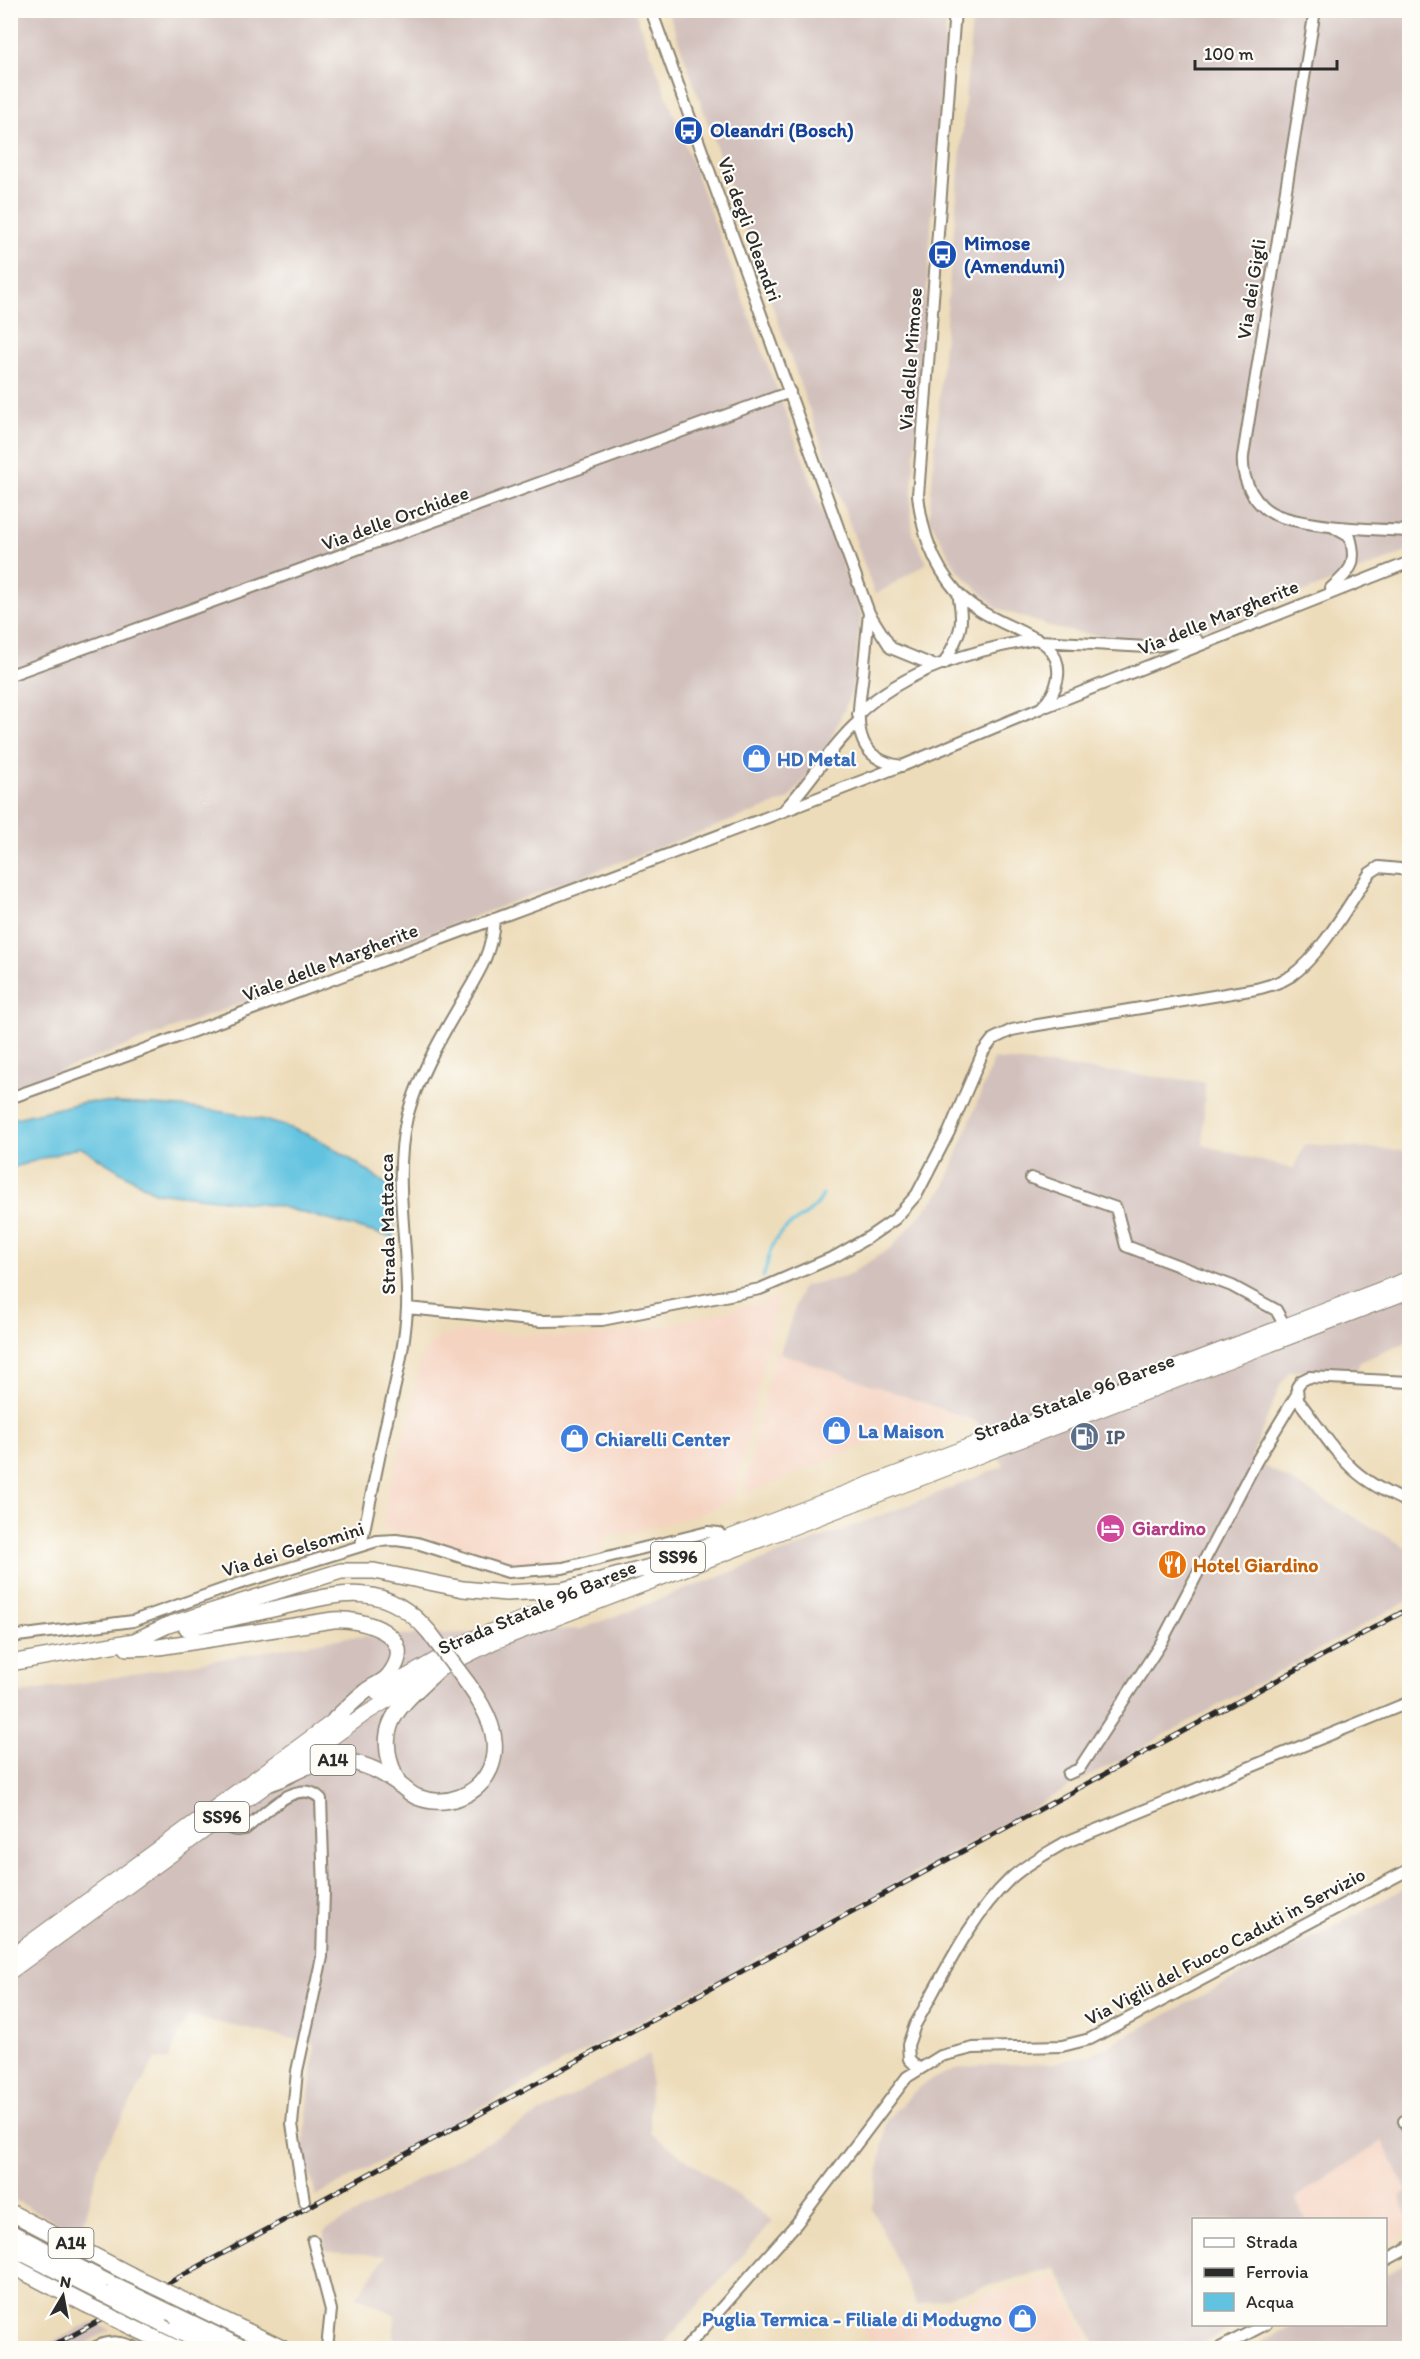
<svg xmlns="http://www.w3.org/2000/svg" width="1420" height="2359" viewBox="0 0 1420 2359" font-family="Itim,sans-serif">
<style>
.built{fill:#f5d3c1}
.industrial{fill:#d1c0bc}
.water{fill:#62c3e0;stroke:#467786;stroke-width:1.5}
.lines{fill:none;stroke-linecap:round;stroke-linejoin:round}
.stream{stroke:#62c3e0;stroke-width:3}
.minor-casing{stroke:#8c8472;stroke-width:14}
.major-casing{stroke:#8c8472;stroke-width:16}
.highway-casing{stroke:#8c8472;stroke-width:18}
.minor{stroke:#fff;stroke-width:10}
.major{stroke:#fff;stroke-width:14}
.highway{stroke:#fff;stroke-width:15}
.rail-casing{stroke:#2b2b2b;stroke-width:5}
.rail{stroke:#fdfcf7;stroke-width:3;stroke-dasharray:9;stroke-linecap:butt}
.highway-bridge-casing{stroke:#8c8472;stroke-width:18;stroke-linecap:butt}
.highway-bridge{stroke:#fff;stroke-width:15}
.labels{text-anchor:middle;dominant-baseline:central;stroke-width:4.5;stroke-linejoin:round;paint-order:stroke}
.shield{fill:#fdfcf7;stroke:#6a6a68;stroke-width:1.5}
.shield-label{font-size:18px;font-weight:bold;fill:#2b2b2b}
.transit-label{font-size:20px;font-weight:bold;fill:#164399;stroke:#fdfcf7;text-anchor:start}
.street-label{font-size:20px;fill:#2b2b2b;stroke:#fdfcf7}
.shop-label{font-size:20px;font-weight:bold;fill:#366cbe;stroke:#fdfcf7;text-anchor:start}
.service-label{font-size:20px;font-weight:bold;fill:#4e5e75;stroke:#fdfcf7;text-anchor:start}
.hotel-label{font-size:20px;font-weight:bold;fill:#b23c85;stroke:#fdfcf7;text-anchor:start}
.food-label{font-size:20px;font-weight:bold;fill:#c56008;stroke:#fdfcf7;text-anchor:start}
</style>
<rect width="100%" height="100%" fill="#fdfcf7"/>
<filter id="ink" filterUnits="userSpaceOnUse"><feTurbulence type="fractalNoise" baseFrequency=".0167" numOctaves="2"/><feDisplacementMap in="SourceGraphic" scale="12" xChannelSelector="R" yChannelSelector="G"/><feConvolveMatrix kernelMatrix="1 2 1 2 8 2 1 2 1" color-interpolation-filters="sRGB"/></filter>
<filter id="wash" filterUnits="userSpaceOnUse"><feTurbulence type="fractalNoise" baseFrequency=".008" numOctaves="4" result="noise"/><feDisplacementMap in="SourceGraphic" scale="24" xChannelSelector="R" yChannelSelector="G"/><feGaussianBlur stdDeviation="1.35" result="paint"/><feColorMatrix in="noise" values="0 0 0 0 0 0 0 0 0 0 0 0 0 0 0 0 0 1.4 0 .05"/><feComposite in="paint" operator="in"/></filter>
<g filter="url(#wash)">
<rect width="100%" height="100%" fill="#eddcb9"/>
<path class="built" d="M 778,1298 L 734,1499 L 704,1513 L 637,1531 L 603,1536 L 604,1550 L 552,1561 L 510,1565 L 417,1534 L 383,1529 L 387,1493 L 408,1422 L 420,1364 L 423,1354 L 435,1339 L 457,1332 L 585,1337 L 661,1327 Z
M 774,1351 L 967,1418 L 866,1445 L 743,1495 Z
M 1382,2141 L 1407,2192 L 1399,2196 L 1409,2218 L 1409,2231 L 1386,2244 L 1386,2220 L 1305,2219 L 1295,2198 Z
M 1057,2276 L 1092,2348 L 874,2348 L 861,2329 Z"/>
<path class="industrial" d="M 11,11 L 635,11 L 861,614 L 852,692 L 825,752 L 789,799 L 11,1089 Z
M 668,11 L 947,11 L 911,506 L 913,535 L 927,563 L 875,595 Z
M 977,11 L 1409,11 L 1409,551 L 1218,626 L 1125,641 L 1054,628 L 997,608 L 957,570 L 929,518 L 972,20 L 977,20 Z
M 994,1059 L 1205,1082 L 1203,1145 L 1293,1169 L 1305,1144 L 1409,1151 L 1409,1341 L 1360,1362 L 1356,1372 L 1325,1369 L 1289,1372 L 1280,1386 L 1251,1458 L 1409,1549 L 1409,1600 L 862,1902 L 316,2196 L 303,2150 L 315,2044 L 188,2016 L 168,2060 L 156,2058 L 101,2156 L 81,2235 L 11,2198 L 11,1695 L 348,1637 L 581,1629 L 919,1501 L 1004,1466 L 976,1421 L 780,1353 L 802,1286 L 845,1277 L 892,1247 L 944,1188 Z
M 1409,1886 L 1409,2218 L 1399,2196 L 1407,2191 L 1382,2141 L 1295,2198 L 1305,2219 L 1194,2220 L 1194,2324 L 1238,2325 L 1194,2348 L 1097,2348 L 1056,2268 L 917,2305 L 872,2208 L 887,2119 L 915,2091 L 928,2081 L 955,2069 L 983,2065 L 1053,2063 L 1092,2054 Z
M 650,2054 L 650,2133 L 773,2221 L 660,2348 L 393,2348 L 395,2315 L 357,2296 L 386,2256 L 324,2250 L 324,2231 Z
M 1409,2261 L 1409,2348 L 1250,2348 L 1294,2325 L 1386,2324 L 1386,2275 Z
M 92,2322 L 111,2330 L 78,2348 L 40,2348 Z"/>
<path class="water" d="M 85,1102 C 156,1104 255,1107 319,1140 C 345,1153 368,1172 392,1188 L 394,1238 L 278,1206 L 154,1192 L 80,1147 L 11,1168 L 11,1119 Z"/>
<g class="lines">
<path class="stream" d="M 763,1277 C 767,1266 769,1251 775,1241 C 787,1220 811,1219 823,1195"/>
</g>
</g>
<g filter="url(#ink)">
<g class="lines">
<defs>
<path id="minor" d="M 651,10 L 869,613 L 891,648 L 935,666
M 1315,10 L 1243,456 C 1241,480 1255,508 1279,516 C 1314,528 1372,529 1410,531
M 1331,588 C 1350,571 1358,565 1350,537 L 1333,527
M 869,613 C 867,633 865,654 863,674 C 858,714 848,759 902,766 L 1041,708 C 1058,692 1066,666 1048,647 C 1042,640 1032,637 1024,633 C 1002,622 974,611 957,592 C 932,563 922,532 918,495 L 955,10
M 1040,641 L 1147,647 L 1197,640
M 944,664 C 960,632 965,629 958,593
M 10,675 L 790,392
M 1047,706 L 1410,562
M 858,714 C 906,669 973,650 1037,639
M 785,809 C 812,781 830,747 859,721
M 10,1098 C 135,1054 258,1007 381,961 C 554,897 727,834 898,767
M 1031,1178 L 1116,1208 L 1126,1246 L 1232,1286 L 1276,1310 L 1285,1326
M 407,1308 L 541,1321 L 602,1320 L 760,1289 L 836,1256 L 869,1237 L 895,1219 L 917,1194 L 949,1132 L 983,1052 L 993,1039 L 1012,1030 L 1032,1026 L 1256,989 C 1268,986 1280,983 1291,976 C 1322,954 1348,905 1370,873 L 1379,867 L 1410,870
M 1410,1382 L 1309,1377 L 1301,1381 L 1297,1387 L 1298,1400 C 1338,1452 1345,1476 1410,1503
M 361,1545 C 369,1506 377,1467 385,1429 C 394,1389 405,1349 407,1308 C 409,1245 392,1180 407,1117 C 417,1080 437,1044 457,1010 C 475,978 492,957 494,919
M 10,1637 L 133,1621 L 238,1584 L 377,1541 L 396,1540 L 417,1543 L 508,1572 L 563,1568 L 708,1532 L 719,1533 L 722,1540
M 1068,1774 L 1079,1769 L 1161,1643 L 1256,1462 L 1297,1394
M 218,1819 C 228,1828 232,1832 245,1829 C 264,1815 298,1775 321,1799 L 324,1891 L 322,1957 L 297,2071 L 292,2124 L 304,2201
M 919,2069 L 909,2059 L 908,2045 L 915,2025 C 943,1976 969,1918 1010,1879 C 1026,1864 1046,1854 1064,1843 L 1410,1702
M 1404,2121 L 1410,2133
M 313,2241 L 331,2310 L 327,2348
M 1386,2260 L 1410,2247
M 94,2348 C 109,2340 121,2341 136,2348
M 686,2348 L 797,2223 L 907,2077 L 941,2056 L 973,2048 L 1062,2046 L 1090,2039 L 1410,1869
M 1220,2348 L 1266,2324"/>
<path id="major" d="M 643,1570 L 1410,1278
M 377,1693 L 472,1639 L 606,1584
M 10,1957 L 343,1714
M 10,1972 L 365,1714 L 438,1670 L 494,1642 L 1410,1291"/>
<path id="highway" d="M 187,1628 C 215,1621 244,1616 273,1609 C 334,1595 382,1576 429,1632
M 130,1643 L 168,1625 L 341,1571 L 374,1571 L 463,1589 L 506,1593 L 563,1590 L 654,1566
M 127,1648 L 159,1647 L 333,1620 C 363,1618 421,1635 389,1675 C 384,1682 374,1685 366,1691 C 355,1699 345,1710 335,1719
M 10,1663 L 140,1640
M 267,1784 C 291,1777 309,1760 335,1760 C 358,1761 381,1771 399,1784 C 405,1789 410,1794 417,1797 C 445,1808 478,1796 490,1769 C 503,1738 485,1708 468,1684
M 399,1785 C 370,1726 398,1708 438,1670
M 10,2212 L 131,2275
M 10,2232 L 115,2286
M 10,2247 L 103,2294
M 10,2265 L 87,2305
M 195,2306 L 282,2348
M 175,2315 L 243,2348
M 159,2322 L 212,2348
M 140,2331 L 176,2348"/>
</defs>
<use href="#minor" class="minor-casing"/>
<use href="#major" class="major-casing"/>
<use href="#highway" class="highway-casing"/>
<use href="#minor" class="minor"/>
<use href="#major" class="major"/>
<use href="#highway" class="highway"/>
<defs>
<path id="rail" d="M 49,2348 L 1410,1608"/>
</defs>
<use href="#rail" class="rail-casing"/>
<use href="#rail" class="rail"/>
<defs>
<path id="highway-bridge" d="M 429,1632 L 468,1684
M 131,2275 L 195,2306
M 115,2286 L 175,2315
M 103,2294 L 159,2322
M 87,2305 L 140,2331"/>
</defs>
<use href="#highway-bridge" class="highway-bridge-casing"/>
<use href="#highway-bridge" class="highway-bridge"/>
</g>
</g>
<defs>
<symbol id="bus-disc" viewBox="-11 -11 22 22"><circle r="9.5" fill="#1a4fb4" stroke="#fdfcf7"/><path d="M-5-6H5V4H4V6H2V4H-2V6H-4V4H-5ZM-3.5-4V0h7V-4ZM-3.5 1.2v1.5H-2V1.2ZM2 1.2v1.5H3.5V1.2Z" fill="#fff"/></symbol>
<symbol id="shop-disc" viewBox="-11 -11 22 22"><circle r="9.5" fill="#3f7fe0" stroke="#fdfcf7"/><path d="M-5-2.5h2.3a2.7 3.5 0 0 1 5.4 0H5L5.5 6h-11ZM-1.5-2.5h3a1.5 2.3 0 0 0-3 0Z" fill="#fff"/></symbol>
<symbol id="fuel-disc" viewBox="-11 -11 22 22"><circle r="9.5" fill="#5c6f8a" stroke="#fdfcf7"/><path d="M-5.5-6h7V0h2V4h1.3V-2.5L3-4.5l.8-.8L6-3V5H2.5V1h-1V6h-7ZM-4.2-4.7v3.2H.2V-4.7Z" fill="#fff"/></symbol>
<symbol id="hotel-disc" viewBox="-11 -11 22 22"><circle r="9.5" fill="#d1479c" stroke="#fdfcf7"/><path d="M-6-4.5h1.5V1H6V5H4.5V3h-9V5H-6ZM-4 0a1.8 1.8 0 1 1 3.6 0ZM.5 0V-2.5h3Q6-2.5 6 0Z" fill="#fff"/></symbol>
<symbol id="restaurant-disc" viewBox="-11 -11 22 22"><circle r="9.5" fill="#e8710a" stroke="#fdfcf7"/><path d="M-5-6h1v4h1v-4h1v4h1v-4h1v5L-1.5 .5V6h-2V.5L-5-1ZM5-6V6H3V1.5H1.5Q1.5-4 5-6Z" fill="#fff"/></symbol>
</defs>
<g fill-rule="evenodd">
<use href="#bus-disc" x="672" y="114" width="33" height="33"/>
<use href="#bus-disc" x="926" y="238" width="33" height="33"/>
<use href="#shop-disc" x="740" y="742" width="33" height="33"/>
<use href="#shop-disc" x="820" y="1414" width="33" height="33"/>
<use href="#fuel-disc" x="1068" y="1420" width="33" height="33"/>
<use href="#shop-disc" x="558" y="1422" width="33" height="33"/>
<use href="#hotel-disc" x="1094" y="1512" width="33" height="33"/>
<use href="#restaurant-disc" x="1156" y="1548" width="33" height="33"/>
<use href="#shop-disc" x="1006" y="2302" width="33" height="33"/>
</g>
<g class="labels">
<g class="shield">
<rect x="651" y="1542" width="54" height="30" rx="4.5"/>
<rect x="310.5" y="1745" width="45" height="30" rx="4.5"/>
<rect x="195" y="1802" width="54" height="30" rx="4.5"/>
<rect x="48.5" y="2228" width="45" height="30" rx="4.5"/>
</g>
<g class="shield-label">
<text x="678" y="1557">SS96</text>
<text x="333" y="1760">A14</text>
<text x="222" y="1817">SS96</text>
<text x="71" y="2243">A14</text>
</g>
<g class="transit-label">
<text x="710" y="130">Oleandri (Bosch)</text>
<text x="964" y="243">Mimose<tspan x="964" dy="23">(Amenduni)</tspan></text>
</g>
<g class="street-label">
<text transform="translate(750 229) rotate(70)">Via degli Oleandri</text>
<text transform="translate(1251 289) rotate(-81)">Via dei Gigli</text>
<text transform="translate(910 359) rotate(-86)">Via delle Mimose</text>
<text transform="translate(395 518) rotate(-20)">Via delle Orchidee</text>
<text transform="translate(1218 617) rotate(-22)">Via delle Margherite</text>
<text transform="translate(330 962) rotate(-21)">Viale delle Margherite</text>
<text transform="translate(387 1224) rotate(-91)">Strada Mattacca</text>
<text transform="translate(1074 1397) rotate(-21)">Strada Statale 96 Barese</text>
<text transform="translate(293 1549) rotate(-17)">Via dei Gelsomini</text>
<text transform="translate(537 1607) rotate(-23)">Strada Statale 96 Barese</text>
<text transform="translate(1225 1946) rotate(-28)">Via Vigili del Fuoco Caduti in Servizio</text>
</g>
<g class="shop-label">
<text x="777" y="759">HD Metal</text>
<text x="858" y="1431">La Maison</text>
<text x="595" y="1439">Chiarelli Center</text>
<text x="1002" y="2319" text-anchor="end">Puglia Termica - Filiale di Modugno</text>
</g>
<g class="service-label">
<text x="1106" y="1437">IP</text>
</g>
<g class="hotel-label">
<text x="1132" y="1528">Giardino</text>
</g>
<g class="food-label">
<text x="1193" y="1565">Hotel Giardino</text>
</g>
</g>
<rect width="1420" height="2359" fill="none" stroke="#fdfcf7" stroke-width="36"/>
<rect x="1192" y="2218" width="195" height="108" fill="#fdfcf7" stroke="#a9a8a5" stroke-width="1.5"/>
<rect x="1204" y="2238" width="30" height="9" fill="#ffffff" stroke="#a9a8a5" stroke-width="1.5"/>
<text x="1246" y="2248" font-size="18" fill="#2b2b2b">Strada</text>
<rect x="1204" y="2268" width="30" height="9" fill="#2b2b2b" stroke="#a9a8a5" stroke-width="1.5"/>
<text x="1246" y="2278" font-size="18" fill="#2b2b2b">Ferrovia</text>
<rect x="1204" y="2293" width="30" height="18" fill="#62c3e0" stroke="#a9a8a5" stroke-width="1.5"/>
<text x="1246" y="2308" font-size="18" fill="#2b2b2b">Acqua</text>
<g transform="translate(63 2296) rotate(10)" stroke="#fdfcf7" stroke-width="4.5" paint-order="stroke">
<path d="M0-4.5L10 22L0 15L-10 22Z" fill="#2b2b2b"/>
<text y="-9" font-size="16" font-weight="bold" text-anchor="middle" fill="#2b2b2b">N</text>
</g>
<path d="M1195 60v9h142v-9" fill="none" stroke="#2b2b2b" stroke-width="3"/>
<text x="1204" y="60" font-size="18" fill="#2b2b2b" stroke="#fdfcf7" stroke-width="4.5" paint-order="stroke">100 m</text>
</svg>
